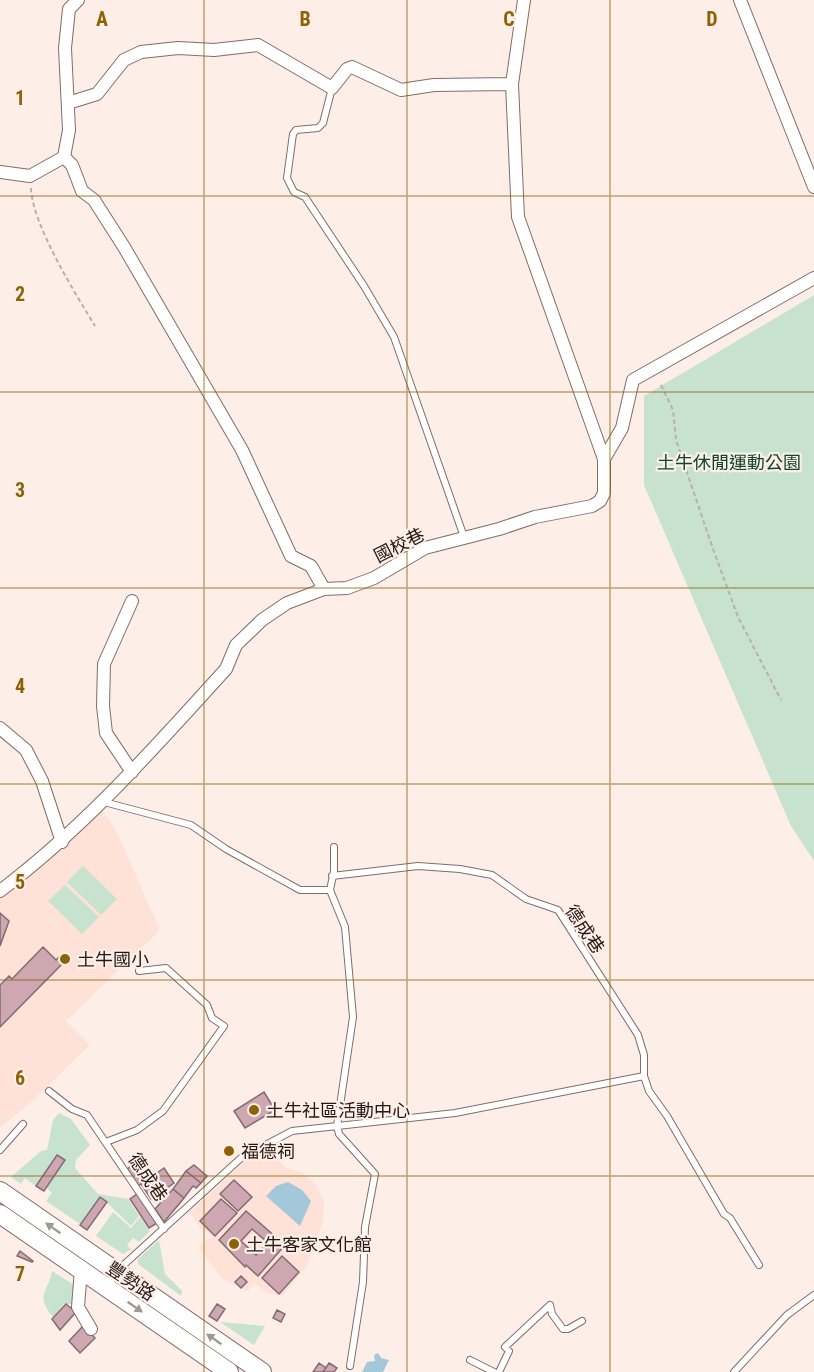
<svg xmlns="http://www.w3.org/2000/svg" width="814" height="1372" viewBox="0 0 814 1372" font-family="'Roboto Condensed','Noto Sans TC',sans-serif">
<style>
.built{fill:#fee2d8}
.green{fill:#c7e3d0}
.water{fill:#a3c8da}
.building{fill:#cda7b2;stroke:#836b71;stroke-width:1.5;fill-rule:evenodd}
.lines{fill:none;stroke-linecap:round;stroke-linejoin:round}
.lane-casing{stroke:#836c64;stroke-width:8}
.street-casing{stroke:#836c64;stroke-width:14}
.primary-casing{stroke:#836c64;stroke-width:20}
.path{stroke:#bcaea8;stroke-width:2;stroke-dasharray:4.5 3;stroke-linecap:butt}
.lane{stroke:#fff;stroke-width:6}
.street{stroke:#fff;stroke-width:12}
.primary{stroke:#fff;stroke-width:18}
.oneway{fill:#9c9896}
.grid{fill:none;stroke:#8d6206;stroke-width:1.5;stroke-opacity:0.55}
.poi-dot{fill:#8d6206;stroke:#feeee8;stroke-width:2}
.labels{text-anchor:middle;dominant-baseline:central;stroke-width:4.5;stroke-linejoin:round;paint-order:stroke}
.park-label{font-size:18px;fill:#0d462a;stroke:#feeee8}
.street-label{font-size:18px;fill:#221915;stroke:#feeee8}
.poi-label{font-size:18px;fill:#221915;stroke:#feeee8;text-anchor:start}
.grid-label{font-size:20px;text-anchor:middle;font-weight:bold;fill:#8d6206;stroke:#feeee8;stroke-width:4.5;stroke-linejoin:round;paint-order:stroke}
</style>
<rect width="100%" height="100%" fill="#feeee8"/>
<path class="built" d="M 101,809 L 116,830 L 159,928 L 158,932 L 66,1021 L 90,1045 L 29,1104 L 0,1128 L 0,894 Z
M 267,1148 L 286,1168 L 303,1173 L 316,1185 L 324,1202 L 323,1221 L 307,1266 L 282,1296 L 267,1293 L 254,1283 L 247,1291 L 223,1279 L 199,1249 L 202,1243 L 213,1237 L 201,1229 L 190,1212 L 246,1160 Z"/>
<path class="green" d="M 814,295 L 814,861 L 791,826 L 644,485 L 644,396 Z
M 83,866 L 117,899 L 101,915 L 67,882 Z
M 65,885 L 99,917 L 82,934 L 48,901 Z
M 59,1113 L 71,1119 L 90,1145 L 76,1160 L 75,1168 L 98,1194 L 128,1199 L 139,1216 L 131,1226 L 100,1196 L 80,1224 L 46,1201 L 52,1193 L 47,1188 L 65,1160 L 57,1154 L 36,1186 L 25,1178 L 21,1184 L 11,1177 L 41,1151 L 47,1150 L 53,1120 Z
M 113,1212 L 131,1228 L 140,1217 L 150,1231 L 139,1242 L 133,1238 L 127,1245 L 131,1249 L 123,1254 L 96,1236 Z
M 159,1240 L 165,1274 L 182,1291 L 181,1296 L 138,1264 L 138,1259 Z
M 52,1271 L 74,1285 L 74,1304 L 64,1304 L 53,1317 C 34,1295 49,1291 52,1271 Z
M 220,1322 L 265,1326 L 254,1345 Z"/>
<path class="water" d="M 288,1182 L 302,1190 L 311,1201 L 300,1226 L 266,1196 L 276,1186 Z
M 378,1353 L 381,1358 L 389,1360 L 383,1372 L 362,1372 L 367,1362 L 375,1361 L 374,1355 Z"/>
<path class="building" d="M 0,913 L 9,921 L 0,946 Z
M 43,947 L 56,960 L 61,955 L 66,960 L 0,1027 L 0,985 L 9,976 L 12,979 Z
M 264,1092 L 275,1110 L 245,1128 L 234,1111 Z
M 57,1155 L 65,1160 L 44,1191 L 36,1186 Z
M 136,1163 L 146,1180 L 138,1186 L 127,1169 Z
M 194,1165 L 207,1176 L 201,1183 L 186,1171 Z
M 164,1168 L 174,1183 L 151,1199 L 141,1184 Z
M 186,1171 L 201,1183 L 196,1188 L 193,1186 L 184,1198 L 173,1189 Z
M 234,1180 L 252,1197 L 238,1211 L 220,1194 Z
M 173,1189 L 184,1198 L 164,1222 L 155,1209 Z
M 137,1194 L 157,1223 L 149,1228 L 130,1199 Z
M 100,1197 L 107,1202 L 87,1230 L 80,1225 Z
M 221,1199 L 237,1213 L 215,1236 L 200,1221 Z
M 246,1211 L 285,1245 L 258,1276 L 246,1265 L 245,1267 L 219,1240 ZM 252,1229 L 268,1243 L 256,1255 L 241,1241 Z
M 20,1251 L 33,1261 L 32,1262 L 17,1256 Z
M 282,1256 L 299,1272 L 279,1294 L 262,1278 Z
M 241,1276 L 247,1282 L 241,1288 L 235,1282 Z
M 66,1304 L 76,1312 L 60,1330 L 52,1319 Z
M 217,1304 L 225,1309 L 217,1321 L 209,1316 Z
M 277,1310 L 285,1314 L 281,1322 L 273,1318 Z
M 83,1326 L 95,1338 L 80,1353 L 69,1341 Z
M 319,1363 L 326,1368 L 323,1372 L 313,1372 Z
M 329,1363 L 337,1368 L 334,1372 L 323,1372 Z"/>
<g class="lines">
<defs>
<path id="lane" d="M 332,88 L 323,123 L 318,128 L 296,130 L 293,134 L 287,178 L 294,192 L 305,197 L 364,286 L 394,337 L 464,537
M 104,802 L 191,825 L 226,849 L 300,890 L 330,890
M 334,847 L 334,871 L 330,890 L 345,927 L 353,1017 L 337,1126 L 339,1134 L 375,1174 L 365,1227 L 363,1282 L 350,1366
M 332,876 L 418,866 L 460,869 L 492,875 L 526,899 L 558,910 L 638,1035 L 644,1055 L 644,1076 L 649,1091 L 667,1116 L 724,1214 L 730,1218 L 759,1265
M 49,1091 L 72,1109 L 87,1115 L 164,1229
M 106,1142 L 137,1130 L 163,1111 L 224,1026 L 212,1018 L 207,1005 L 166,968 L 139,971
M 0,1150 L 23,1124
M 107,1286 L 117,1271 L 241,1158 L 292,1131 L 455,1113 L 644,1076
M 470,1360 L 494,1372
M 499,1372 L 509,1351 L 505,1347 L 550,1305 L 552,1314 L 563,1329 L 568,1329 L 582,1321
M 734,1372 L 787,1315 L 814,1295"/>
<path id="street" d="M 524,0 L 512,84 L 518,217 L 604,459
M 740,0 L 814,187
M 68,103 L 97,94 L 124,60 L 141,52 L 178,48 L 214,50 L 258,45 L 332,88 L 347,69 L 352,67 L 401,90 L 434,85 L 512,84
M 64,157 L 72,165 L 82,191 L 94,200 L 124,247 L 242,450 L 291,556 L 311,566 L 324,589
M 0,172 L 30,176 L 64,157 L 69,130 L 65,48 L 69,9 L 78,0
M 132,601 L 104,664 L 103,706 L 106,733 L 132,772
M 0,728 L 26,750 L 42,781 L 62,842
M 0,891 C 86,826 154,748 226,669 L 236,645 L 262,620 L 287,603 L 324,589 L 347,588 L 374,578 L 425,548 L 499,529 L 535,517 L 592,506 L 600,501 L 604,493 L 604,459 L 622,428 L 633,380 L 814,278
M 81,1269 L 78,1307 L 91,1329"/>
<path id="primary" d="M 0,1191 L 262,1372
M 0,1214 L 229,1372"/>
</defs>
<use href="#lane" class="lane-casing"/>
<use href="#street" class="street-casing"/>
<use href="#primary" class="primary-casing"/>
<path class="path" d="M 31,188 C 32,224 75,293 95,326
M 661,385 L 673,410 L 676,440 L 713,549 L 738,617 L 781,700"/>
<use href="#lane" class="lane"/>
<use href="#street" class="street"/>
<use href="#primary" class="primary"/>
</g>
<defs><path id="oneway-solid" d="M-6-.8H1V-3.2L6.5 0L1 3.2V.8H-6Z" transform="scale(1.5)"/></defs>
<g class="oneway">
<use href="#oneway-solid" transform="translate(53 1228) rotate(-145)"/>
<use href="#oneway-solid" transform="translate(135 1307) rotate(35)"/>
<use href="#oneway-solid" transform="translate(214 1339) rotate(-145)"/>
</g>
<path class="grid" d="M 204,0 L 204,1372M 407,0 L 407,1372M 610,0 L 610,1372M 0,196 L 814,196M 0,392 L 814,392M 0,588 L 814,588M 0,784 L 814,784M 0,980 L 814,980M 0,1176 L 814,1176"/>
<g class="poi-dot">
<circle cx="65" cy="959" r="6"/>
<circle cx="254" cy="1110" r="6"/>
<circle cx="229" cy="1151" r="6"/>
<circle cx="234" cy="1244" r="6"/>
</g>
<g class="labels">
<g class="park-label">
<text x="729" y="462">土牛休閒運動公園</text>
</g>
<g class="street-label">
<text transform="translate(399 545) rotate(-27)">國校巷</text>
<text transform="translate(585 929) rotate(56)">德成巷</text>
<text transform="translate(148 1177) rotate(56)">德成巷</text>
<text transform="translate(131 1281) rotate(34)">豐勢路</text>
</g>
<g class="poi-label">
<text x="77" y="959">土牛國小</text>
<text x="266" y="1110">土牛社區活動中心</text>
<text x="241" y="1151">福德祠</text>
<text x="246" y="1244">土牛客家文化館</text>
</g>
</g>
<g class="grid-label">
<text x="102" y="26">A</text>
<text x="305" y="26">B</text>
<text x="509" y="26">C</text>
<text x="712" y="26">D</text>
<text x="20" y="105">1</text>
<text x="20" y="301">2</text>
<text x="20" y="497">3</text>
<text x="20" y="693">4</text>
<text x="20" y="889">5</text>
<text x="20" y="1085">6</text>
<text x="20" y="1281">7</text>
</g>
</svg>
